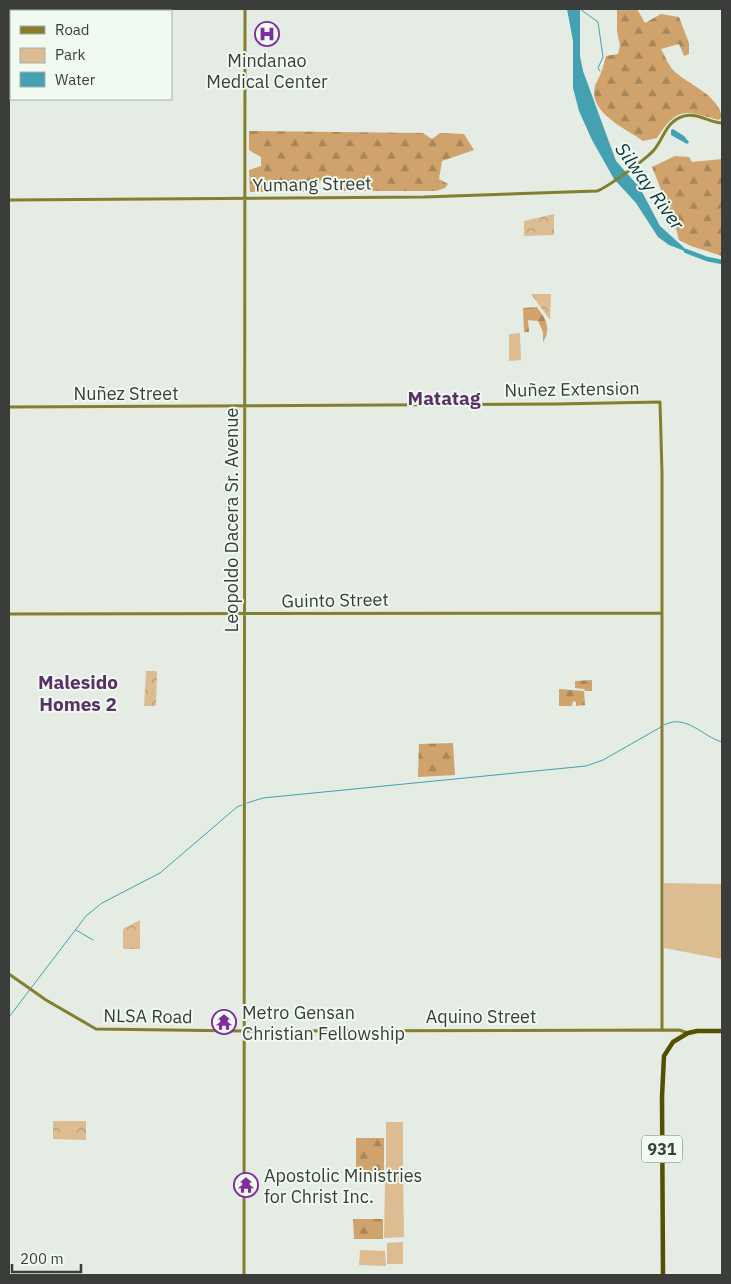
<svg xmlns="http://www.w3.org/2000/svg" width="731" height="1284" viewBox="0 0 731 1284" font-family="'IBM Plex Sans',sans-serif">
<style>
.green{fill:#debc92}
.forest{fill:url(#forest-firs)}
.park{fill:url(#park-crowns)}
.water{fill:#44a1b2}
.lines{fill:none;stroke-linecap:round;stroke-linejoin:round}
.stream{stroke:#44a1b2;stroke-width:1}
.river{stroke:#44a1b2;stroke-width:4.5}
.secondary{stroke:#837f2f;stroke-width:3}
.highway{stroke:#535000;stroke-width:4.5}
.labels{text-anchor:middle;dominant-baseline:central;stroke-width:4;stroke-linejoin:round;paint-order:stroke}
.shield{fill:#f1faf0;stroke:#717671;stroke-width:1}
.shield-label{font-size:16px;font-weight:bold;fill:#3a3d3a}
.poi-label{font-size:18px;fill:#3a3d3a;stroke:#f1faf0;text-anchor:start}
.street-label{font-size:18px;fill:#3a3d3a;stroke:#f1faf0}
.water-label{font-size:19px;font-style:italic;fill:#07343c;stroke:#f1faf0}
.neighbourhood-label{font-size:19px;font-weight:bold;fill:#583067;stroke:#f1faf0}
</style>
<defs>
<pattern id="forest-firs" width="22" height="20" patternUnits="userSpaceOnUse" patternTransform="scale(1.25)"><rect width="22" height="20" fill="#cfa36b"/><path d="M5 1l3.5 6h-7zM16 11l3.5 6h-7z" fill="#a98659"/></pattern>
<pattern id="park-crowns" width="20" height="18" patternUnits="userSpaceOnUse" patternTransform="scale(1.25)"><rect width="20" height="18" fill="#debc92"/><path d="M2 6a3 3 0 1 1 6 0M12 15a3 3 0 1 1 6 0" fill="none" stroke="#b59a78"/></pattern>
</defs>
<rect width="100%" height="100%" fill="#e4ece3"/>
<path class="green" d="M 520,333 L 521,360 L 509,361 L 509,334 Z
M 664,883 L 722,884 L 722,959 L 664,948 Z
M 386,1122 L 403,1122 L 403,1174 L 386,1173 Z
M 386,1175 L 403,1175 L 404,1237 L 384,1238 L 385,1182 L 398,1182 L 386,1181 Z
M 403,1242 L 403,1264 L 387,1264 L 387,1243 Z
M 360,1250 L 385,1251 L 386,1266 L 359,1265 Z"/>
<path class="forest" d="M 617,9 L 637,9 L 645,23 L 661,14 L 679,17 L 689,43 L 689,54 L 684,56 L 679,44 L 661,49 C 665,56 669,67 675,72 C 691,86 718,95 722,117 L 719,120 C 686,111 678,105 657,138 L 643,141 C 625,128 588,113 595,86 C 596,82 599,79 600,75 C 603,69 604,62 606,56 L 618,54 L 620,46 L 617,31 Z
M 249,131 L 423,133 L 432,139 L 440,133 L 464,134 L 474,150 L 442,161 L 439,179 L 448,184 L 445,188 L 436,191 L 340,191 L 339,183 L 322,179 L 312,192 L 250,192 L 249,170 L 261,166 L 261,157 L 249,150 Z
M 675,156 L 689,157 L 692,162 L 722,159 L 722,256 L 691,246 L 679,240 L 674,222 L 652,167 Z
M 537,307 C 545,318 552,328 543,342 L 543,332 L 538,321 L 528,320 L 529,332 L 524,332 L 523,308 Z
M 592,680 L 592,691 L 585,691 L 584,689 L 575,688 L 575,681 Z
M 559,689 L 584,691 L 585,705 L 576,706 L 576,702 L 573,701 L 572,706 L 559,706 Z
M 453,743 L 455,775 L 418,777 L 419,744 Z
M 356,1138 L 384,1138 L 384,1171 L 356,1171 Z
M 353,1219 L 383,1219 L 383,1239 L 354,1239 Z"/>
<path class="park" d="M 554,214 L 554,235 L 524,236 L 524,221 Z
M 551,294 L 550,320 L 531,294 Z
M 146,671 L 156,671 L 157,673 L 156,706 L 144,706 Z
M 140,920 L 140,949 L 123,949 L 123,929 Z
M 53,1121 L 86,1121 L 86,1140 L 53,1139 Z"/>
<path class="water" d="M 567,9 L 580,9 L 580,56 L 583,71 L 616,161 L 640,188 L 660,226 L 690,253 L 669,245 L 658,237 L 636,203 L 614,179 L 592,140 L 579,111 L 573,88 L 573,41 Z
M 673,129 L 684,136 L 689,142 L 687,144 L 671,135 L 671,130 Z"/>
<g class="lines">
<path class="stream" d="M 580,9 L 598,22 L 603,57 L 598,68 L 600,71
M 664,725 C 686,713 703,737 722,742
M 247,803 L 263,798 L 586,766 L 603,760 L 661,727
M 76,930 L 93,940
M 9,1017 L 86,916 L 102,903 L 160,873 L 237,807 L 242,805"/>
<path class="river" d="M 686,251 L 707,259 L 722,262"/>
<path class="secondary" d="M 9,200 L 424,197 L 597,191 C 608,187 646,159 654,150 C 664,138 666,121 684,116 C 697,112 710,123 722,123
M 9,407 L 556,404 L 660,402 L 662,473 L 662,1030
M 9,614 L 661,613
M 9,974 L 46,1000 L 96,1029 L 243,1031 L 679,1030 L 688,1033
M 244,1275 L 245,9"/>
<path class="highway" d="M 663,1275 L 662,1097 L 664,1056 L 673,1042 L 688,1033 L 697,1031 L 722,1031"/>
</g>
<defs>
<symbol id="hospital-ring" viewBox="-11 -11 22 22"><circle r="9.5" fill="#f1faf0" stroke="#7f2d9c" stroke-width="1.5"/><path d="M-5-5h3v3.5h4V-5h3V5h-3V1.5h-4V5h-3Z" fill="#7f2d9c"/></symbol>
<symbol id="temple-ring" viewBox="-11 -11 22 22"><circle r="9.5" fill="#f1faf0" stroke="#7f2d9c" stroke-width="1.5"/><path d="M0-6L5-2H3V0L6.5 2.5H4V6H1.5V3h-3V6H-4V2.5H-6.5L-3 0V-2H-5Z" fill="#7f2d9c"/></symbol>
</defs>
<g fill-rule="evenodd">
<use href="#hospital-ring" x="253" y="20" width="28" height="28"/>
<use href="#temple-ring" x="210" y="1008" width="28" height="28"/>
<use href="#temple-ring" x="232" y="1171" width="28" height="28"/>
</g>
<g class="labels">
<rect class="shield" x="642" y="1135.5" width="40" height="27" rx="4"/>
<g class="shield-label">
<text x="662" y="1149">931</text>
</g>
<g class="poi-label">
<text x="267" y="60" text-anchor="middle">Mindanao<tspan x="267" dy="21">Medical Center</tspan></text>
<text x="242" y="1012">Metro Gensan<tspan x="242" dy="21">Christian Fellowship</tspan></text>
<text x="264" y="1175">Apostolic Ministries<tspan x="264" dy="21">for Christ Inc.</tspan></text>
</g>
<g class="street-label">
<text transform="translate(312 184) rotate(-1)">Yumang Street</text>
<text transform="translate(572 389) rotate(-1)">Nuñez Extension</text>
<text x="126" y="393">Nuñez Street</text>
<text transform="translate(231 520) rotate(-90)">Leopoldo Dacera Sr. Avenue</text>
<text transform="translate(335 600) rotate(-1)">Guinto Street</text>
<text transform="translate(148 1016) rotate(1)">NLSA Road</text>
<text x="481" y="1016">Aquino Street</text>
</g>
<g class="water-label">
<text transform="translate(650 186) rotate(54)">Silway River</text>
</g>
<g class="neighbourhood-label">
<text x="444" y="398">Matatag</text>
<text x="78" y="682">Malesido<tspan x="78" dy="22">Homes 2</tspan></text>
</g>
</g>
<rect width="731" height="1284" fill="none" stroke="#3a3d3a" stroke-width="20"/>
<rect x="10" y="10" width="162" height="90" fill="#f1faf0" stroke="#a8aea7"/>
<rect x="20" y="26" width="25" height="8" fill="#837f2f" stroke="#a8aea7"/>
<text x="55" y="35" font-size="15" fill="#3a3d3a">Road</text>
<rect x="20" y="48" width="25" height="15" fill="#debc92" stroke="#a8aea7"/>
<text x="55" y="60" font-size="15" fill="#3a3d3a">Park</text>
<rect x="20" y="72" width="25" height="15" fill="#44a1b2" stroke="#a8aea7"/>
<text x="55" y="85" font-size="15" fill="#3a3d3a">Water</text>
<path d="M12 1264v8h69v-8" fill="none" stroke="#3a3d3a" stroke-width="2.5"/>
<text x="20" y="1264" font-size="15" fill="#3a3d3a" stroke="#f1faf0" stroke-width="4" paint-order="stroke">200 m</text>
</svg>
